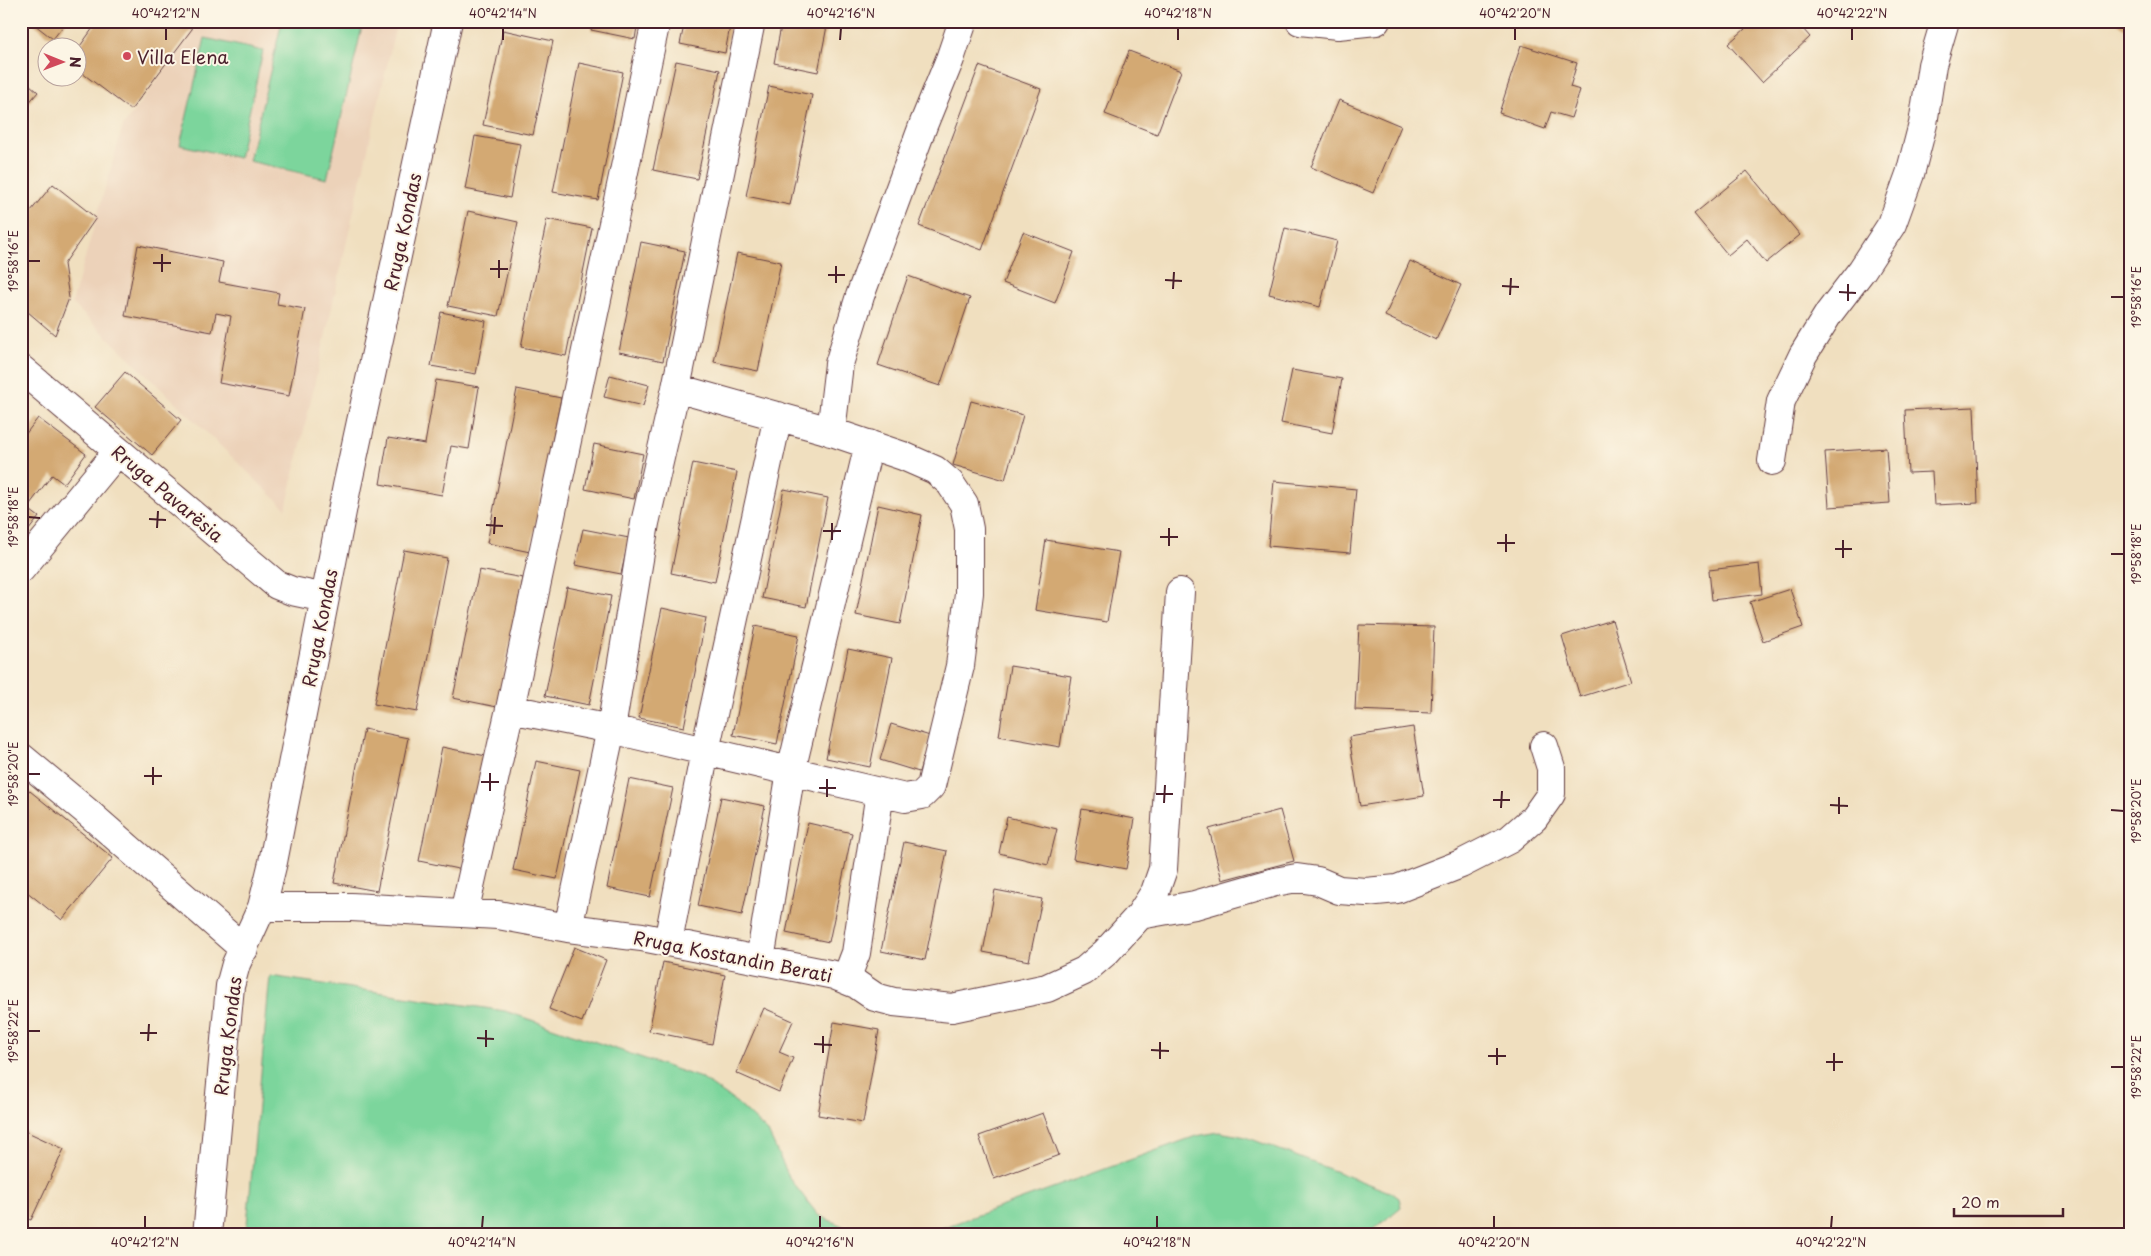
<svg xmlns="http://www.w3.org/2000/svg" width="2151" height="1256" viewBox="0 0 2151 1256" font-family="'Playpen Sans',sans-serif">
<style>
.built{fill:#ecd2b9}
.green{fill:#7bd59c;stroke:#627a64}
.building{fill:#d3a973}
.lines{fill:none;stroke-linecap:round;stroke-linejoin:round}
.minor-casing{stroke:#633c41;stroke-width:30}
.minor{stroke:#fff;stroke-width:28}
.ticks{fill:none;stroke:#4a1f2b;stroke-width:2}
.poi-dot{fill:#d1495b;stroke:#fcf5e5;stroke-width:2}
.labels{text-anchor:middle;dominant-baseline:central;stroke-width:4;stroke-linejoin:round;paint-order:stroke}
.poi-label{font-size:18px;fill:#4a1f2b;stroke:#fcf5e5;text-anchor:start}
.street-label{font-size:18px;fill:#4a1f2b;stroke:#fcf5e5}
.neatline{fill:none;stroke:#4a1f2b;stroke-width:2}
.ticks-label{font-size:12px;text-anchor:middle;fill:#4a1f2b}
</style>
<rect width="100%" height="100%" fill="#fcf5e5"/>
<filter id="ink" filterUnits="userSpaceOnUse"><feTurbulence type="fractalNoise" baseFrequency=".02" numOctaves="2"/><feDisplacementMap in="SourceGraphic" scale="10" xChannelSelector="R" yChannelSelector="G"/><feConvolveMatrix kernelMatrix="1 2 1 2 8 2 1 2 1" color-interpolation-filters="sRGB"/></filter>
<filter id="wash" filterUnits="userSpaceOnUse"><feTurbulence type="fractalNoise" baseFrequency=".0096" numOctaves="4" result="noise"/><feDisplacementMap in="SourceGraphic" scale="20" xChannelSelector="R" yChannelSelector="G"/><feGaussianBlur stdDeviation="1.12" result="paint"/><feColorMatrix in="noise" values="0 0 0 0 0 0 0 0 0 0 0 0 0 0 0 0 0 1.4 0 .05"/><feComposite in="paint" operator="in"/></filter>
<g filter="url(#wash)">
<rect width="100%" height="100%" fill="#f0dfbf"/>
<path class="built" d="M 201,21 L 397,21 L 286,509 L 72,303 L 123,126 Z"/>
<path class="green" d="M 282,21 L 339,21 L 362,27 L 327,179 L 249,161 Z
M 205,38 L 263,51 L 239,158 L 180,145 Z
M 270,976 L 505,1011 L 701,1078 L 737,1103 L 768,1132 L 790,1179 L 818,1215 L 851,1230 L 868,1235 L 246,1235 Z
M 1219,1132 L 1246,1137 L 1392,1193 L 1399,1198 L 1401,1207 L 1367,1235 L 893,1235 L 942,1228 L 1196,1136 Z"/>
<g id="blocks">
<path class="building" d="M 30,21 L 67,21 L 53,39 Z
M 98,21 L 182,21 L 192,29 L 131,110 L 78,70 L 78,49 Z
M 593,21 L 638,21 L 635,39 L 591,30 Z
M 685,21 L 731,21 L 725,53 L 680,44 Z
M 782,21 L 828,21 L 818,72 L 774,63 Z
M 1754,21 L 1796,21 L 1810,37 L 1762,82 L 1728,44 Z
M 2115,21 L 2130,21 L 2130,32 Z
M 503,30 L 553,41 L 533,135 L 483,125 Z
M 1521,45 L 1577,63 L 1570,87 L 1580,90 L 1571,118 L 1551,112 L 1545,129 L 1499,113 Z
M 1129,51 L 1181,71 L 1157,134 L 1105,114 Z
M 676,61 L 720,70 L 697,179 L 653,170 Z
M 579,63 L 623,72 L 598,200 L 553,192 Z
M 979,66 L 1041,89 L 982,250 L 919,226 Z
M 21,77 L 38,92 L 21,112 Z
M 769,86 L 812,95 L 790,205 L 746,196 Z
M 1339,100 L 1401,126 L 1373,193 L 1311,167 Z
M 475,136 L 520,144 L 510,198 L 465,189 Z
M 1747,171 L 1800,235 L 1766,263 L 1747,239 L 1728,255 L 1694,214 Z
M 53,184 L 96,218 L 64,264 L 69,298 L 55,335 L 21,306 L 21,223 Z
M 468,211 L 518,222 L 498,316 L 448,306 Z
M 547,219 L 592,228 L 566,356 L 521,347 Z
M 1285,228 L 1337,241 L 1320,307 L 1269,294 Z
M 1023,232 L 1074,252 L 1055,303 L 1003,283 Z
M 641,242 L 685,251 L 663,361 L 619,352 Z
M 138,245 L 223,262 L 219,282 L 279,293 L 277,304 L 305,309 L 289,396 L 219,383 L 231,316 L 216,313 L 212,332 L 125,316 Z
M 737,253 L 781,262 L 758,371 L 714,362 Z
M 1410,261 L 1461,285 L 1436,340 L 1385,316 Z
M 908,276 L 970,298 L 940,386 L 878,365 Z
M 441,312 L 486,321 L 476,374 L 431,366 Z
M 1292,370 L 1342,379 L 1332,433 L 1281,423 Z
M 125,372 L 181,420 L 152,455 L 95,407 Z
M 610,375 L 649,385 L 643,406 L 604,397 Z
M 436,380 L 479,387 L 469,449 L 451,446 L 442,495 L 380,484 L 388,438 L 425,444 Z
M 517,389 L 561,398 L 530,552 L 487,543 Z
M 971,401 L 1023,415 L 1005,480 L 953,465 Z
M 1974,407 L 1978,503 L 1934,505 L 1932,472 L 1908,473 L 1905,410 Z
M 38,418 L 86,454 L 64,484 L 52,475 L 27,508 L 39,517 L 21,540 L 21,440 Z
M 594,444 L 643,454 L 634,499 L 585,489 Z
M 1886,448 L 1890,503 L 1829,507 L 1825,452 Z
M 693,463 L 737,472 L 715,582 L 671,573 Z
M 1274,481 L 1356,489 L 1350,553 L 1268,546 Z
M 784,489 L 828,498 L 806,607 L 762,598 Z
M 878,505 L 922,515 L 900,624 L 856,615 Z
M 583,529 L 629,538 L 621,574 L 575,565 Z
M 1046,540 L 1119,552 L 1107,622 L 1035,610 Z
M 404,550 L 447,558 L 417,712 L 374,704 Z
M 1759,564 L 1762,594 L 1712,600 L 1709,570 Z
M 479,570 L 523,578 L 497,707 L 453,698 Z
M 567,587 L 611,596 L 589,705 L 545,696 Z
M 1790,589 L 1803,627 L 1763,641 L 1750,602 Z
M 662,608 L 706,618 L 684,727 L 639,718 Z
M 1612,620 L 1631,681 L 1580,697 L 1562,636 Z
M 1359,625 L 1434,627 L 1431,713 L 1355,710 Z
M 755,626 L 799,635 L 777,744 L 733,735 Z
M 848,649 L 892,658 L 870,767 L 826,758 Z
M 1010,666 L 1071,676 L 1060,747 L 999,736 Z
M 891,724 L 930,736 L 919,772 L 880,760 Z
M 1413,727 L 1424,796 L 1360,806 L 1349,737 Z
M 364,729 L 408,738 L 377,891 L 334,883 Z
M 442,747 L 486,756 L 463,870 L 419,861 Z
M 536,761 L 580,770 L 557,879 L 513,870 Z
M 629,779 L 673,788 L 650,897 L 607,888 Z
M 25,787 L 113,858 L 62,920 L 21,887 L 21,792 Z
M 721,797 L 765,806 L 742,915 L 698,906 Z
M 1082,809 L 1135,819 L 1126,869 L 1073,859 Z
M 1280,810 L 1294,861 L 1222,880 L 1209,829 Z
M 1007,817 L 1057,829 L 1048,865 L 999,853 Z
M 808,823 L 852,833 L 829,942 L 786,933 Z
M 904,842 L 947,851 L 925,960 L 881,951 Z
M 995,890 L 1042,899 L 1029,961 L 983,952 Z
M 574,947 L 606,960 L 582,1022 L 549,1009 Z
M 663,962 L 725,975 L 712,1044 L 649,1031 Z
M 764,1008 L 793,1021 L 779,1052 L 793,1058 L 779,1092 L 736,1073 Z
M 834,1022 L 879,1030 L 863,1123 L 818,1115 Z
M 1043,1113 L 1059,1155 L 994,1179 L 979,1136 Z
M 21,1129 L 64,1149 L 31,1220 L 21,1216 Z"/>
</g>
</g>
<g filter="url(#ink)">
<use href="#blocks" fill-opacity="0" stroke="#633c41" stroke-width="1"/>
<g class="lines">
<defs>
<path id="minor" d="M 1300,21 L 1338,25 L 1376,21
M 21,369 L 277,585 L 292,591 L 325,598
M 831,432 L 839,364 L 860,296 L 924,123 L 950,59 L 963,21
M 1772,461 L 1781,401 L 1803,355 L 1829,313 L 1862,270 L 1892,224 L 1910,174 L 1923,124 L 1932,65 L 1945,21
M 21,569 L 118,451
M 510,709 L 611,729 L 905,798 L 922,795 L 931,786 L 960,666 L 969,593 L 969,529 L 964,504 L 950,483 L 935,470 L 903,456 L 823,429 L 676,388
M 21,757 L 85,810 L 244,949
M 262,907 L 351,907 L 498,915 L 568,928 L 642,937 L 834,975 L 856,984 L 875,997 L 894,1002 L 952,1008 L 1047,988 L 1084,971 L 1106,952 L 1140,915 L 1155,892 L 1163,869 L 1180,592
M 464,913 L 510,709 L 656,21
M 1140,915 L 1195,905 L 1275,882 L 1297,878 L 1318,881 L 1339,890 L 1366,892 L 1397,889 L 1461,864 L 1510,839 L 1534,818 L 1551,794 L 1551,768 L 1544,746
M 568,928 L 611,729 L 645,523 L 676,388 L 751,21
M 668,942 L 705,751 L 778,416
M 760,960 L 791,771 L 869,444
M 846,979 L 856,953 L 880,792
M 207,1235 L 230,986 L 236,964 L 262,907 L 273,862 L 347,486 L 448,21"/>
</defs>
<use href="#minor" class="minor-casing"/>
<use href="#minor" class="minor"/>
</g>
</g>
<path class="ticks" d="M 166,40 L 166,28M 503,40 L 503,28M 840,40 L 841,28M 1178,40 L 1178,28M 1515,40 L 1515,28M 1852,40 L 1852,28M 28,261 L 40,261M 153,263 L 171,263M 490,269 L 508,269M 162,272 L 162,254M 828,275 L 845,275M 499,278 L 499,260M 1165,280 L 1182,281M 836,283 L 836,266M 1502,286 L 1519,287M 1173,289 L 1174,272M 1839,292 L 1856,293M 1510,295 L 1511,278M 2111,297 L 2124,297M 1848,301 L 1848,284M 28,517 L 40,518M 149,519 L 166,520M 486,525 L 503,526M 157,528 L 158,511M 823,531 L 841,531M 494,534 L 495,517M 1160,537 L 1178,537M 832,540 L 832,523M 1497,543 L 1515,543M 1169,546 L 1169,528M 1835,549 L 1852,549M 1506,552 L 1506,534M 2111,554 L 2124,554M 1843,558 L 1843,540M 28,774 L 40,774M 144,776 L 162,776M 481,782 L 499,782M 153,785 L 153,767M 819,788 L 836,788M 490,791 L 490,773M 1156,794 L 1173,794M 827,797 L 827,779M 1493,800 L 1510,800M 1164,803 L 1165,785M 1830,805 L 1848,806M 1501,808 L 1502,791M 2111,810 L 2124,811M 1839,814 L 1839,797M 28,1031 L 40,1031M 140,1033 L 157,1033M 477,1038 L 494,1039M 148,1041 L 149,1024M 814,1044 L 832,1045M 486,1047 L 486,1030M 1151,1050 L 1169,1051M 823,1053 L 823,1036M 1488,1056 L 1506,1056M 1160,1059 L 1160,1042M 1826,1062 L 1843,1062M 1497,1065 L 1497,1048M 2111,1067 L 2124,1067M 1834,1071 L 1834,1053M 145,1228 L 145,1216M 482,1228 L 483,1216M 820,1228 L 820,1216M 1157,1228 L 1157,1216M 1494,1228 L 1494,1216M 1831,1228 L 1832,1216"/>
<circle class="poi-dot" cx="127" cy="56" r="5"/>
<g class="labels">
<g class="poi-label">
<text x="137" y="56">Villa Elena</text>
</g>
<g class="street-label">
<text transform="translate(402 232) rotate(-78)">Rruga Kondas</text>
<text transform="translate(168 493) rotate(40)">Rruga Pavarësia</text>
<text transform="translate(319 628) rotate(-79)">Rruga Kondas</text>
<text transform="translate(733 956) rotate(11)">Rruga Kostandin Berati</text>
<text transform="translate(227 1036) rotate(-83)">Rruga Kondas</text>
</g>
</g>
<rect width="2151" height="1256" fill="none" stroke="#fcf5e5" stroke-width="55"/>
<g transform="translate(62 62) rotate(91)"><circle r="24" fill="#fcf5e5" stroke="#b59f9b"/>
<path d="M0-4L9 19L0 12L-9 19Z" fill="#d1495b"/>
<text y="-8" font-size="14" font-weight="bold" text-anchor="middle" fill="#4a1f2b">N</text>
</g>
<path d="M1954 1208v8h109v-8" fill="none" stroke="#4a1f2b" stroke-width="2.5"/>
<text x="1961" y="1208" font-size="15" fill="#4a1f2b" stroke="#fcf5e5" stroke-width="4" paint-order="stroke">20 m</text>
<rect x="28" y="28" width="2096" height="1200" class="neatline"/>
<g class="ticks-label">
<text x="166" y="18">40°42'12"N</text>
<text x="503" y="18">40°42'14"N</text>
<text x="841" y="18">40°42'16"N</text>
<text x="1178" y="18">40°42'18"N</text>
<text x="1515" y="18">40°42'20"N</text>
<text x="1852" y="18">40°42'22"N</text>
<text transform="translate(14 261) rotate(-90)" y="4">19°58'16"E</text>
<text transform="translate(2137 297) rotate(-90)" y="4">19°58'16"E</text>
<text transform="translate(14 517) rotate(-90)" y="4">19°58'18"E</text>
<text transform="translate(2137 554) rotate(-90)" y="4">19°58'18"E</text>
<text transform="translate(14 774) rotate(-90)" y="4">19°58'20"E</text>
<text transform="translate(2137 811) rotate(-90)" y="4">19°58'20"E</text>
<text transform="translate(14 1031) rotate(-90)" y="4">19°58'22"E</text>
<text transform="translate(2137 1067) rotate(-90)" y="4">19°58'22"E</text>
<text x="145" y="1247">40°42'12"N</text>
<text x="482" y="1247">40°42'14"N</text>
<text x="820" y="1247">40°42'16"N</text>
<text x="1157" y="1247">40°42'18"N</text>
<text x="1494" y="1247">40°42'20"N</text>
<text x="1831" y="1247">40°42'22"N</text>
</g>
</svg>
